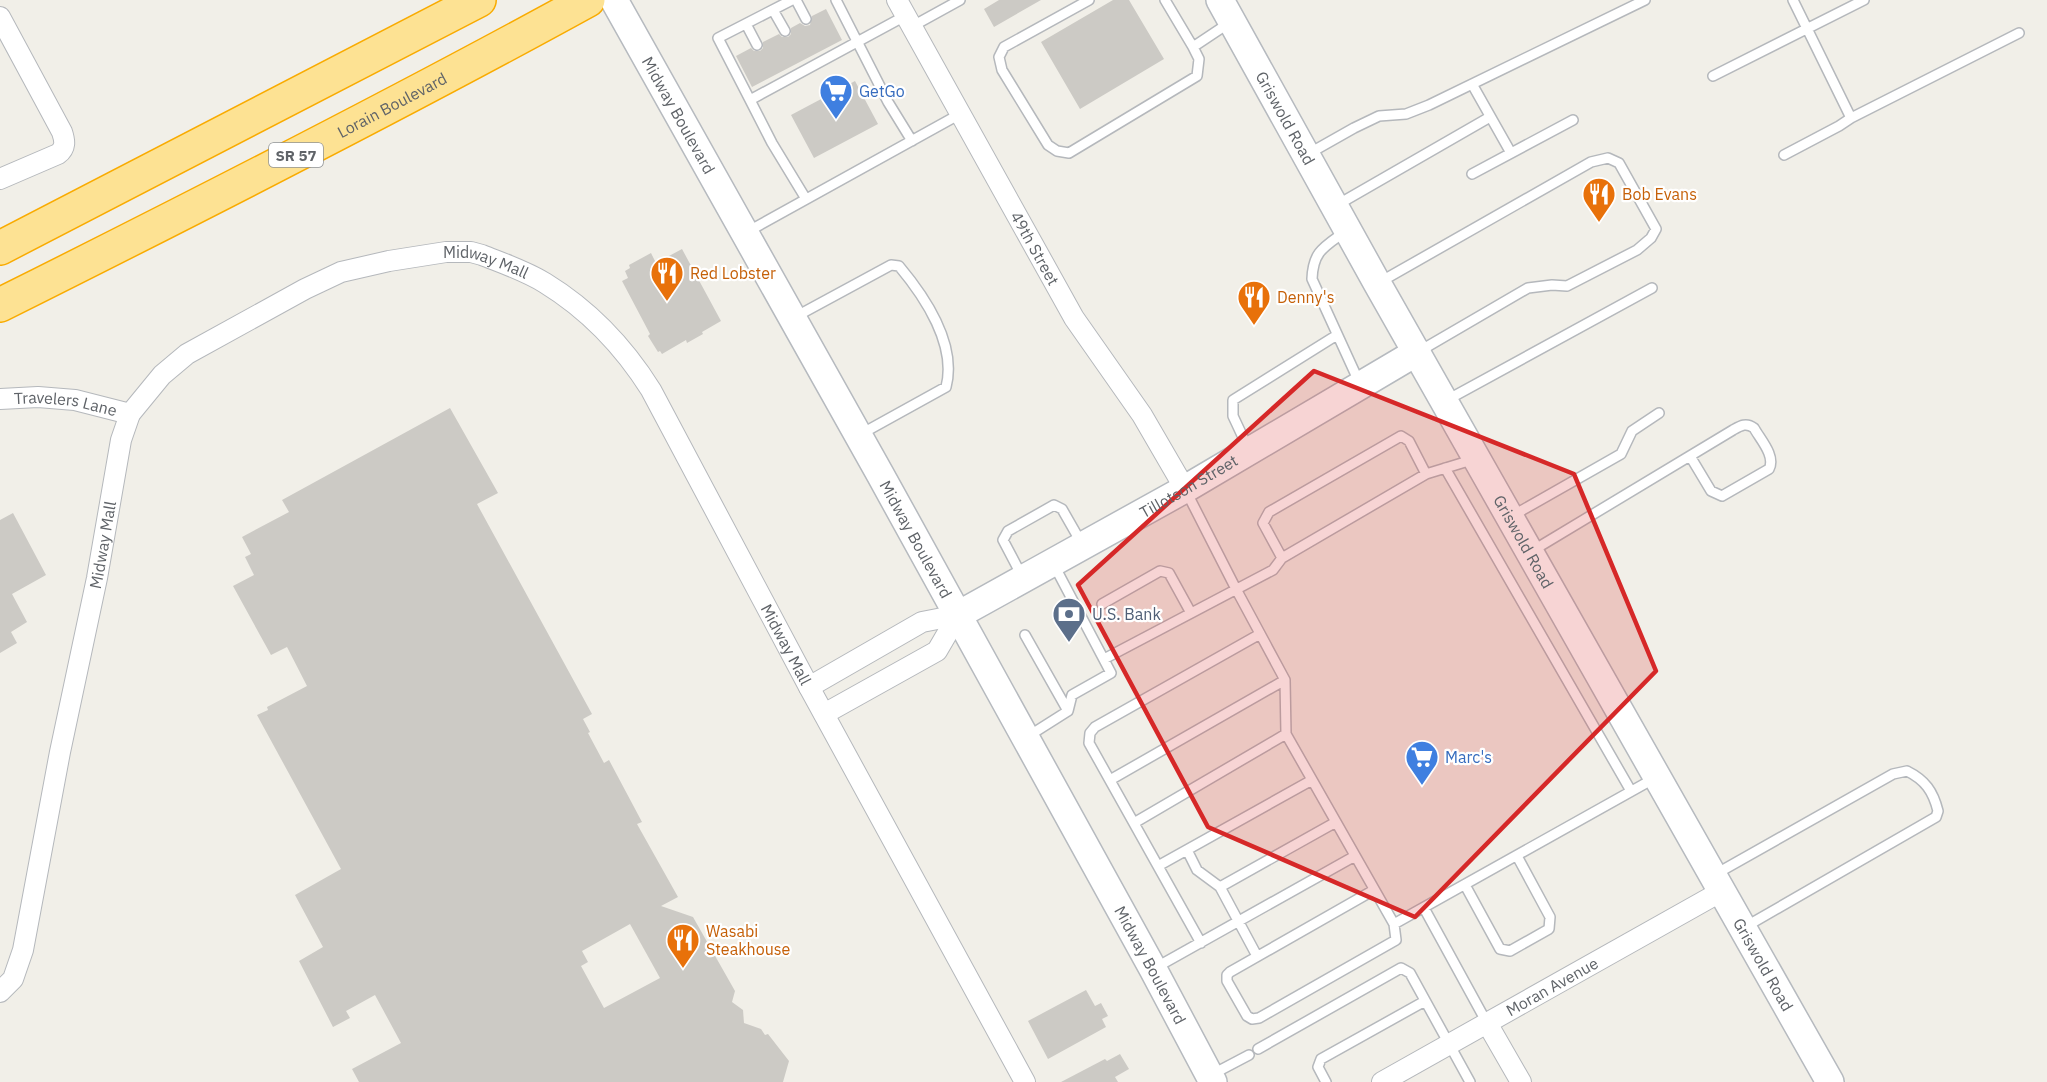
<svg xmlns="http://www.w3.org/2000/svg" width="2047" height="1082" viewBox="0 0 2047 1082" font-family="'IBM Plex Sans',sans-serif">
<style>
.building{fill:#cccac5;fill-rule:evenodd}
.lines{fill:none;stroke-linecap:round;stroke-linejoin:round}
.lane-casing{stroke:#b5b8bc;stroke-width:12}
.street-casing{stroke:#b5b8bc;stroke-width:22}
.secondary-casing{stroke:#b6babf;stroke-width:30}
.highway-casing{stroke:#f9ab00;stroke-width:36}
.lane{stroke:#fff;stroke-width:9}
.street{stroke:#fff;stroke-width:20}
.secondary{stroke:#fff;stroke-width:27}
.highway{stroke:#fde293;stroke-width:33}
.marked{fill:#d62828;fill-opacity:0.2;stroke:#d62828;stroke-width:4.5;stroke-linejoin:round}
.labels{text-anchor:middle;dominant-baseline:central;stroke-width:4.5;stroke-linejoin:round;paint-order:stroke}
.shield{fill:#fff;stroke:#8f9295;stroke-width:1.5}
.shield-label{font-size:15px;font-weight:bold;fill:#5f6368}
.shop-label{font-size:16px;fill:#366cbe;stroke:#fff;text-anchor:start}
.street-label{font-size:16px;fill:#5f6368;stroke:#fff}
.food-label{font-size:16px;fill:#c56008;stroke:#fff;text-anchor:start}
.service-label{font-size:16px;fill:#4e5e75;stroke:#fff;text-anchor:start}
</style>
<rect width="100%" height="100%" fill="#f1efe8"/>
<path class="building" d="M 999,0 L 1041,0 L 994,27 L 984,9 Z
M 1113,0 L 1129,0 L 1164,59 L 1080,109 L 1041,42 Z
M 826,9 L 842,40 L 752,87 L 736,56 L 751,48 L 754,51 L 760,51 L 763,48 L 763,42 L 779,34 L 782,37 L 788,37 L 791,34 L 791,28 L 800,23 L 805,26 L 810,25 L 812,16 Z
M 855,81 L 878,124 L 814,158 L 791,115 Z
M 682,249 L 721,321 L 702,332 L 703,334 L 687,343 L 686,340 L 662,354 L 660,351 L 658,352 L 648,336 L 650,334 L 622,281 L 628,278 L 625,271 L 630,268 L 629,265 L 651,253 L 656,263 Z
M 450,408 L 498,493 L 477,504 L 592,714 L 583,719 L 590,732 L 588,733 L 604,763 L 609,760 L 642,822 L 637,824 L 678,897 L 661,906 L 693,917 L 735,991 L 732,1002 L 743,1010 L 744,1023 L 761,1029 L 765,1035 L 768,1034 L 789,1061 L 783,1082 L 359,1082 L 352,1069 L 401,1043 L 375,995 L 346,1011 L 350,1018 L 333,1027 L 299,961 L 323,947 L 295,895 L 341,869 L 257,715 L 268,710 L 267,707 L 307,686 L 287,647 L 271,655 L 233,586 L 254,575 L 245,557 L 251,554 L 242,537 L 289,512 L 282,500 ZM 630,924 L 660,978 L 604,1008 L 581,966 L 588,962 L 582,951 Z
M 13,513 L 46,575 L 12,594 L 27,622 L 11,632 L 17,643 L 0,653 L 0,520 Z
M 1086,990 L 1095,1006 L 1101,1003 L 1108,1016 L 1102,1019 L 1106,1027 L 1048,1059 L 1028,1021 Z
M 1120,1054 L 1129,1069 L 1115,1077 L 1118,1082 L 1061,1082 L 1105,1059 L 1107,1061 Z"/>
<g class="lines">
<defs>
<path id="lane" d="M 796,0 L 806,19
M 836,0 L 888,102 L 912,141
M 1089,0 L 1004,47 L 999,57 L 1002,70 L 1048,145 L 1057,151 L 1069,153 L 1197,76 L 1199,59 L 1193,47 L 1229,23
M 1165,0 L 1193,47
M 773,10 L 785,31
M 746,24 L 757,45
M 911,27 L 960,0
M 1713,76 L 1864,0
M 1472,84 L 1511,153
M 750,100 L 718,38 L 792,0
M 1851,118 L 2019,33
M 1308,154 L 1354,128 L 1379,116 L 1406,114 L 1429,105 L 1645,0
M 1784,155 L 1839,126 L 1851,118 L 1793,0
M 1472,174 L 1573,120
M 806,199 L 772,143 L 750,100 L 905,16
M 1337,205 L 1490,117
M 1346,231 C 1324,247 1313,251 1312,279 L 1360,384
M 747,232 L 960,114
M 1380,282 L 1591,162 L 1608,158 L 1619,163 L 1656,229 L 1651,238 L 1637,250 L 1567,286 L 1552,285 L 1528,288 L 1418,352
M 795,317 L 891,265 L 899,266 C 925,297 957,345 946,387 L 861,434
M 1447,400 L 1652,288
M 1248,448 L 1233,416 L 1233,400 L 1337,335
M 1445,468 L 1631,791
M 1186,491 L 1236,589 L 1285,680 L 1286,734 L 1394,924 L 1396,940 L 1259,1018 L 1252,1019 L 1247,1016 L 1227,981 L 1227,975 L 1230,972 L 1374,890
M 1512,516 L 1621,454 L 1632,431 L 1659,413
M 1532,551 L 1733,430 C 1740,426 1746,422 1754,428 C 1760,439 1776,456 1769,469 L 1722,496 L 1711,491 L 1690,456
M 1282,558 L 1263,523 L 1269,512 L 1401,436 L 1409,441 L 1426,474
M 1023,578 L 1003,540 L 1008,531 L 1054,505 L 1062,509 L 1082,544
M 1102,604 L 1160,571 L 1169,573 L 1191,613
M 1025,635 L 1068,711
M 1104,659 L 1273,570 L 1282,558 L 1426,474 L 1475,459
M 1027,737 L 1068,711 L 1072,695 L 1111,673 L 1054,565
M 1110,780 L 1285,680
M 1134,823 L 1286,734
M 1187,850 L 1197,870 L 1220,887 L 1257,956
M 1158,866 L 1312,780
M 1714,875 L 1893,774 L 1907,771 C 1925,780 1933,791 1938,811 L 1936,817 L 1745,927
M 1465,885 L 1500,949 L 1510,951 L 1549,929 L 1550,917 L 1517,856
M 1220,887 L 1336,822
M 1424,908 L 1487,1023
M 1394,924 L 1655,778
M 1201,943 L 1089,743 L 1090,733 L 1095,727 L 1260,634
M 1155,968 L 1355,856
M 1258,1049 L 1401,968 L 1410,973 L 1470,1082
M 1211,1075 L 1249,1055
M 1326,1082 L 1318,1067 L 1321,1059 L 1425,1001"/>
<g id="street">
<path id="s1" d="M 897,0 L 1074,318 L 1142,415 L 1185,489"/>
<path d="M 0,17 L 62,132 C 65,141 66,148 58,154 L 0,179"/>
<path id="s2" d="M 0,399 L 38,397 L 75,400 L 130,414"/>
<path d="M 809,687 L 922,622 L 958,615"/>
<path d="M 824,714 L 937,651 L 958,615"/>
<path id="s3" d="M 0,992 L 13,979 L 23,950 L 60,752 L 97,578 L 121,440 L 130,414 L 162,375 L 187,354 L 305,289 L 341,272 L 389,261 L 446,252 L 471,252 L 482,255 C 502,263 526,271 545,283 C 589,310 624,347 651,390 L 809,687 L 1025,1082"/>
<path d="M 1487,1023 L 1521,1082"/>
<path id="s4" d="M 1382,1082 L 1722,891"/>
</g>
<g id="secondary">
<path id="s5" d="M 614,0 L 880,474 L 1153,969 L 1213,1082"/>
<path id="s6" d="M 1220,0 L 1377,283 L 1830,1082"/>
<path id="s7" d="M 958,615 L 1185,489 L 1417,352"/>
</g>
<g id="highway">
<path d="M 0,248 L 479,0"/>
<path id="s8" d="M 0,305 C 198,206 395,106 588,0"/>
</g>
</defs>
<use href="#lane" class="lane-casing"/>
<use href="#street" class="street-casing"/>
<use href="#secondary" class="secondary-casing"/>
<use href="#highway" class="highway-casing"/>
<use href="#lane" class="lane"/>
<use href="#street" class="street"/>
<use href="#secondary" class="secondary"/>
<use href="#highway" class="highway"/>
</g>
<path class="marked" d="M 1314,371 L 1574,474 L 1656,671 L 1415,917 L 1208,827 L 1078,585 Z"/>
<defs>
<symbol id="supermarket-pin" viewBox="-11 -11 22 30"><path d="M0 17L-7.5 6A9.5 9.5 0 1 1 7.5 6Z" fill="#3f7fe0" stroke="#fff"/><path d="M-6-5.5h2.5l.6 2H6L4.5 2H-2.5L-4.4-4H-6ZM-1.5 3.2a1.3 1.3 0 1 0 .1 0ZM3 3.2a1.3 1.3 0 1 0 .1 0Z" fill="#fff"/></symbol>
<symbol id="restaurant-pin" viewBox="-11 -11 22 30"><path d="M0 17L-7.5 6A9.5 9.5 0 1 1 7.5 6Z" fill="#e8710a" stroke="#fff"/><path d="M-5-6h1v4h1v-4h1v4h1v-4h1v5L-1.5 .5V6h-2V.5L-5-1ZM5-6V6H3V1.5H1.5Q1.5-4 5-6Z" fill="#fff"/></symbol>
<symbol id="bank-pin" viewBox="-11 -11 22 30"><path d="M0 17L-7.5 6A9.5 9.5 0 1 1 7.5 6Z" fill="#5c6f8a" stroke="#fff"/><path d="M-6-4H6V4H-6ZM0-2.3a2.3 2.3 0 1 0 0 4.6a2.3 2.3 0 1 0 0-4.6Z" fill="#fff"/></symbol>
</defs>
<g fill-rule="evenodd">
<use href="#supermarket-pin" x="817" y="72" width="38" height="52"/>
<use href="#restaurant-pin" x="1580" y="175" width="38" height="52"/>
<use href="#restaurant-pin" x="648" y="254" width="38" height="52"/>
<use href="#restaurant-pin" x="1235" y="278" width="38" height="52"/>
<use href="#bank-pin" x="1050" y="595" width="38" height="52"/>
<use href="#supermarket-pin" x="1403" y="738" width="38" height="52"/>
<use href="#restaurant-pin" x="664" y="921" width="38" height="52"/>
</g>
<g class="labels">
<rect class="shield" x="269" y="143" width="54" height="24" rx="4.5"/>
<g class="shield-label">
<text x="296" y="155">SR 57</text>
</g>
<g class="shop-label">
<text x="859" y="91">GetGo</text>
<text x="1445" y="757">Marc's</text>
</g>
<g class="street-label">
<text stroke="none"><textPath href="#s8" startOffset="440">Lorain Boulevard</textPath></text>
<text stroke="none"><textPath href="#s5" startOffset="132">Midway Boulevard</textPath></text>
<text stroke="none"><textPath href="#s6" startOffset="135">Griswold Road</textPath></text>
<text stroke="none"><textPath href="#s1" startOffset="284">49th Street</textPath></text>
<text stroke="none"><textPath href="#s3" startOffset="1002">Midway Mall</textPath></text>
<text stroke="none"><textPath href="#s2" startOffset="66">Travelers Lane</textPath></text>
<text stroke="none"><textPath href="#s7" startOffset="264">Tillotson Street</textPath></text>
<text stroke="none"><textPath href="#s5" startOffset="618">Midway Boulevard</textPath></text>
<text stroke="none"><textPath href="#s6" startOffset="621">Griswold Road</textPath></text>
<text stroke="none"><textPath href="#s3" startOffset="462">Midway Mall</textPath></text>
<text stroke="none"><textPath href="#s3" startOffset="1506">Midway Mall</textPath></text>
<text stroke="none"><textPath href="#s6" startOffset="1107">Griswold Road</textPath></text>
<text stroke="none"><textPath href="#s5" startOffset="1104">Midway Boulevard</textPath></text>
<text stroke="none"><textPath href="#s4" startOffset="195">Moran Avenue</textPath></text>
</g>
<g class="food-label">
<text x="1622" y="194">Bob Evans</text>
<text x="690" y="273">Red Lobster</text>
<text x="1277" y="297">Denny's</text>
<text x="706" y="931">Wasabi<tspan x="706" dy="18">Steakhouse</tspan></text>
</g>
<g class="service-label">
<text x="1092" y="614">U.S. Bank</text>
</g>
</g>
</svg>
